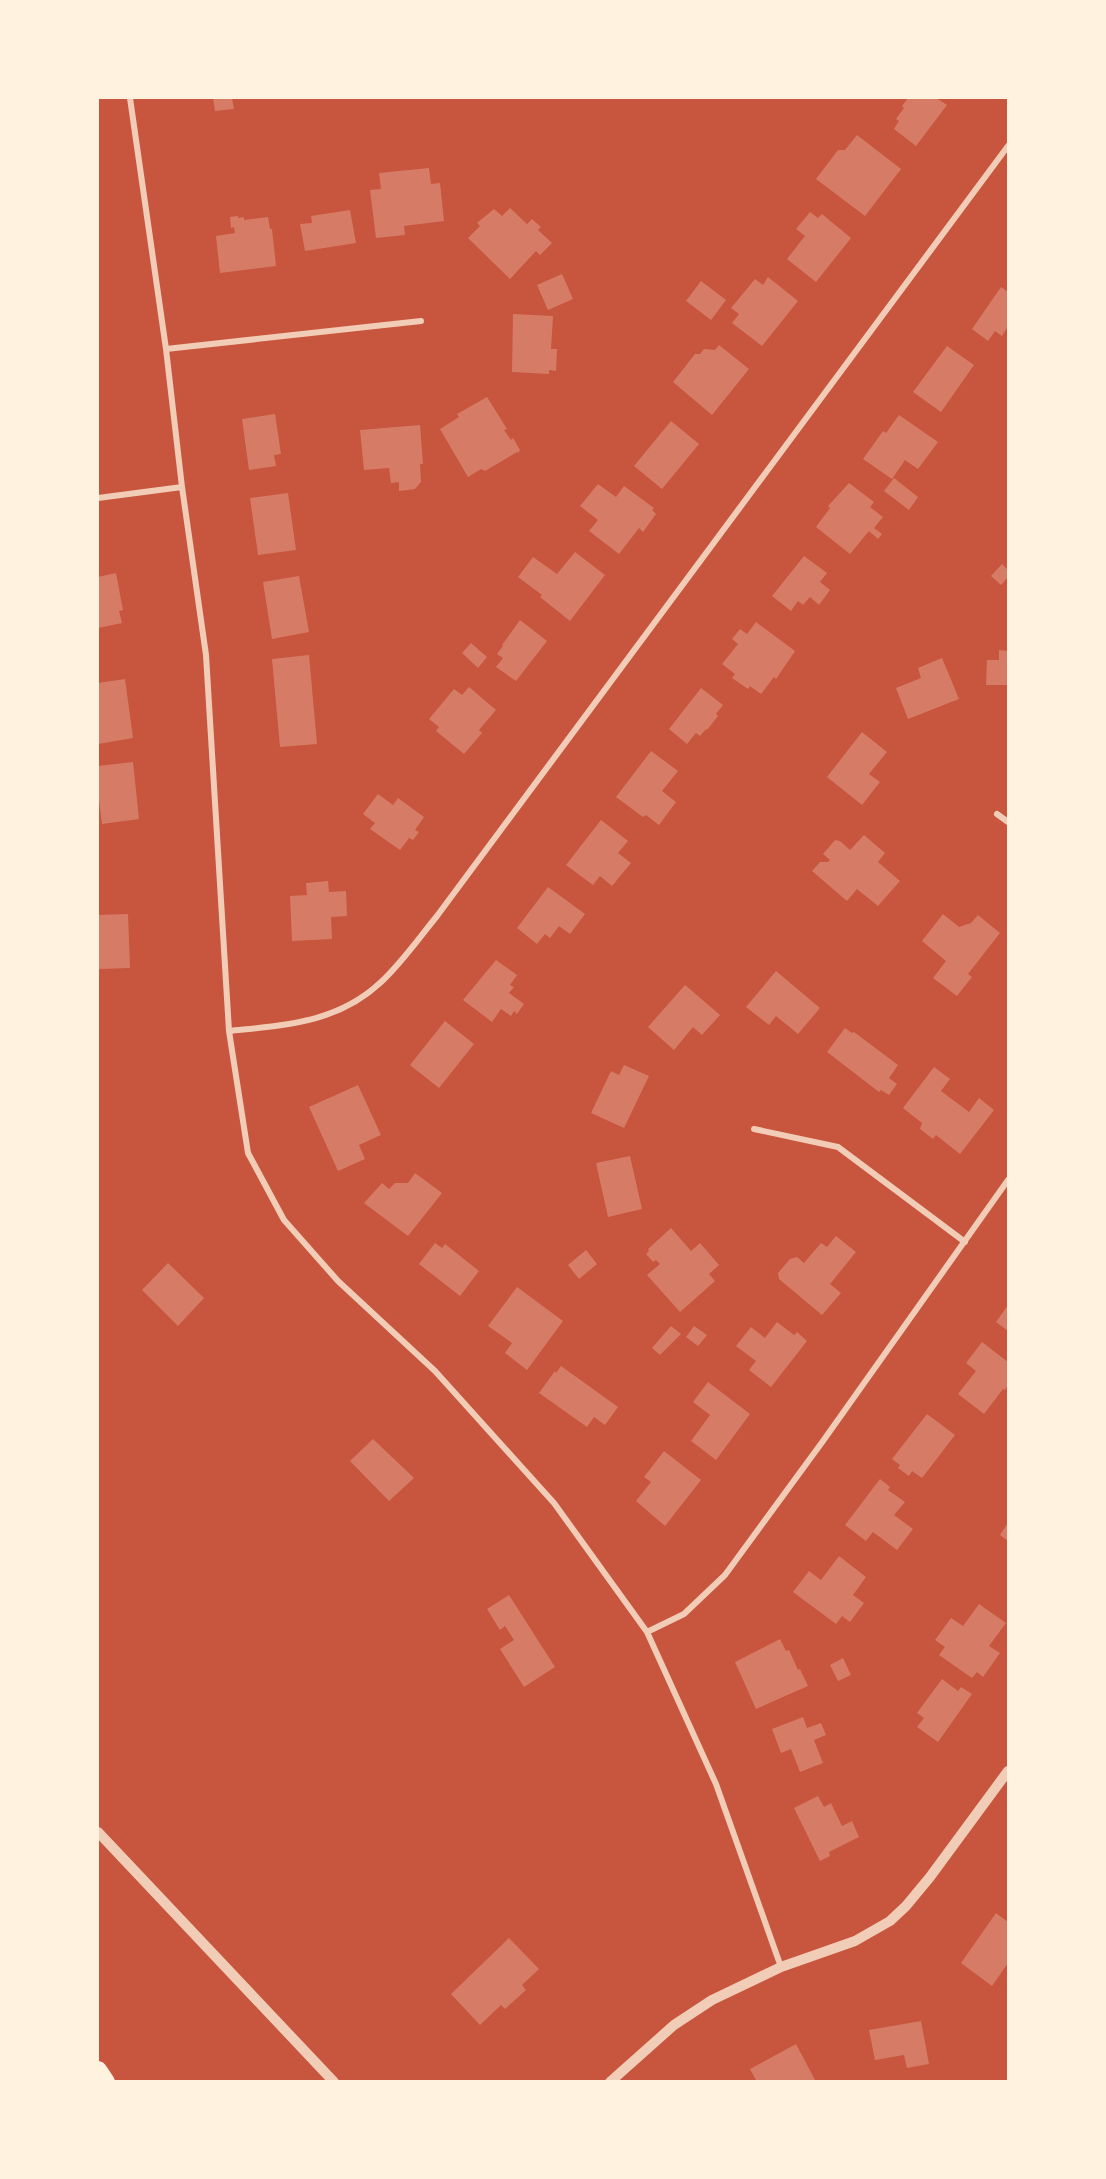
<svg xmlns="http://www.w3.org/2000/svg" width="1106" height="2179" viewBox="0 0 1106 2179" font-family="Commissioner,sans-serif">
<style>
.building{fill:#d67c66}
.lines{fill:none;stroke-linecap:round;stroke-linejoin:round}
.minor{stroke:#f1ccb7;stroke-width:6}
.tertiary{stroke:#f1ccb7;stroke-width:10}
.motorway{stroke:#fff3e0;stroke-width:18}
</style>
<rect width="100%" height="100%" fill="#c8553d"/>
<path class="building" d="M 213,98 L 232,98 L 234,109 L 215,111 Z
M 908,98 L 936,98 L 947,105 L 916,146 L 894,129 L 899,121 L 896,119 L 904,108 L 902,106 Z
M 857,135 L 901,169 L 865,216 L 816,179 L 838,150 L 845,150 Z
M 429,168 L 431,184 L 440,183 L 444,221 L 404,226 L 405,235 L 376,238 L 370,190 L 381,189 L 379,173 Z
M 510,208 L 527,224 L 532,219 L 541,227 L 538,230 L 552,243 L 540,255 L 536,251 L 510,279 L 468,238 L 480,226 L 477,223 L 494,209 L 502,216 Z
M 350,210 L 356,243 L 305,251 L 300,224 L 312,223 L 311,216 Z
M 810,212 L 818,218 L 822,214 L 851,238 L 816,282 L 787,259 L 805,236 L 796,229 Z
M 238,216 L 238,218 L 244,217 L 244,220 L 268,217 L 270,229 L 272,229 L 276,266 L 220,273 L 216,236 L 235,233 L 234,227 L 231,228 L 230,217 Z
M 562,274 L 573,299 L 548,310 L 537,285 Z
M 768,277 L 798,301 L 762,346 L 732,323 L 739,314 L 731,308 L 755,279 L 763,285 Z
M 701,281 L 726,300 L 711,320 L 686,301 Z
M 1001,287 L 1008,292 L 1008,326 L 1002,336 L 995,331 L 988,341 L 972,329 Z
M 513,314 L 553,316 L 551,349 L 557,349 L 556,371 L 549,370 L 549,374 L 512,372 Z
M 719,345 L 749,369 L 712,415 L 673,382 L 695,354 L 700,354 L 704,349 L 715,350 Z
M 947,346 L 974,365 L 941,412 L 913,392 Z
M 487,397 L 507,429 L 504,430 L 511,440 L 513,438 L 520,450 L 518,453 L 517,452 L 485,471 L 481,469 L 468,477 L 440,429 L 459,417 L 457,414 Z
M 275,414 L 281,454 L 274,455 L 276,466 L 249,470 L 242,419 Z
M 899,415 L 938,442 L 918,469 L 905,460 L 892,479 L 863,459 L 883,431 L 886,433 Z
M 671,421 L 699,444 L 662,489 L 634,466 Z
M 420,425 L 423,464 L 420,464 L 421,482 L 415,489 L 399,491 L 399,482 L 391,483 L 389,468 L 364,470 L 360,430 Z
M 894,478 L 918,497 L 909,510 L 884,491 Z
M 849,483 L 874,502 L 870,507 L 883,517 L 874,528 L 882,534 L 878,539 L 869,531 L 850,554 L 816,527 L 830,508 L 828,506 Z
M 598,484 L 616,497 L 624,486 L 654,508 L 652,510 L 656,514 L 643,532 L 639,528 L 619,554 L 589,531 L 598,520 L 580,506 Z
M 288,493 L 296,550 L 258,555 L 250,498 Z
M 575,552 L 605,575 L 570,621 L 540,597 L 542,595 L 518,577 L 533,557 L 557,574 Z
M 804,556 L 827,573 L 820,582 L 830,590 L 819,605 L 810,597 L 803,605 L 798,601 L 791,611 L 772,596 Z
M 1002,564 L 1008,570 L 1008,577 L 1001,585 L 991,576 Z
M 116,573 L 123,610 L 119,611 L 122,623 L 98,628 L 98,577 Z
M 299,576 L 309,632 L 272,639 L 263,582 Z
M 520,620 L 547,641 L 516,681 L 496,667 L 503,658 L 497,654 L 503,646 L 502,645 Z
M 756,622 L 795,651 L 776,679 L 774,677 L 761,694 L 750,686 L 748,689 L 732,678 L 735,674 L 722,664 L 738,644 L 732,639 L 740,629 L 747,634 Z
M 471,643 L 487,657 L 478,668 L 462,653 Z
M 999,650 L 1008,651 L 1008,685 L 986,685 L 987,660 L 999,660 Z
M 309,655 L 317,744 L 280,747 L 272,659 Z
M 942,658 L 959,699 L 908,719 L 896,688 L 921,678 L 918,668 Z
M 125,679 L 133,738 L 98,744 L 98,683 Z
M 469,687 L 496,710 L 479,730 L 482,733 L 464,754 L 436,731 L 439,727 L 429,719 L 454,689 L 462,695 Z
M 701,688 L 723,705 L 716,714 L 718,716 L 707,730 L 706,729 L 700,736 L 696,733 L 687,744 L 669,729 Z
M 862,732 L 887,752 L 869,774 L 880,782 L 862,805 L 827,777 Z
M 651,751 L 678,771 L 662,791 L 676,802 L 659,825 L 646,815 L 643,817 L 616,797 Z
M 133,762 L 139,819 L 102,824 L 98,793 L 98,766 Z
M 378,794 L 393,805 L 398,798 L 424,817 L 415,830 L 419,832 L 413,840 L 409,838 L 400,850 L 370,829 L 375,823 L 363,814 Z
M 601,820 L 628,841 L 618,853 L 631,863 L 612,886 L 600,876 L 593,885 L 566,865 Z
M 864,835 L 885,853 L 878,862 L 900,881 L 878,906 L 857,889 L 847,901 L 812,871 L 820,862 L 828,862 L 830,860 L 823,854 L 835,840 L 840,841 L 850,850 Z
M 328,881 L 329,892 L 346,891 L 347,916 L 331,917 L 332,939 L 292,941 L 290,896 L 307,895 L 306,883 Z
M 548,887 L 585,914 L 570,934 L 559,926 L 550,938 L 545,934 L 537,944 L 517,928 Z
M 128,914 L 130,968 L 98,969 L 98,915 Z
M 943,914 L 959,927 L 971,923 L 978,915 L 1000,933 L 968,974 L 972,977 L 957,996 L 933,978 L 946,961 L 922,941 Z
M 496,960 L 517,975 L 510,985 L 514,987 L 509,993 L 524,1004 L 517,1014 L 514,1011 L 511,1016 L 501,1009 L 492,1022 L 463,1000 Z
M 776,971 L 820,1008 L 798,1034 L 776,1016 L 769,1025 L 746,1007 Z
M 685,985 L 720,1015 L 702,1035 L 693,1027 L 674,1050 L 648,1027 Z
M 445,1021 L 474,1044 L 439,1088 L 410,1065 Z
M 845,1028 L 852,1033 L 854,1032 L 898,1065 L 889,1078 L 897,1084 L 889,1095 L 881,1090 L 879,1092 L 827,1052 Z
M 624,1065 L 649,1076 L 624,1128 L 591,1113 L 611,1071 L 619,1075 Z
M 934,1067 L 950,1079 L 941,1091 L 969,1112 L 979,1098 L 994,1110 L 960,1154 L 936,1135 L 933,1139 L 920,1129 L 922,1123 L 903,1108 Z
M 358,1085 L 381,1135 L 359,1145 L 365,1159 L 338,1171 L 309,1107 Z
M 630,1156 L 642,1209 L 608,1217 L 596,1163 Z
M 415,1173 L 442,1193 L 408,1236 L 364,1203 L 382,1183 L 389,1189 L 395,1183 L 408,1183 Z
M 671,1228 L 691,1251 L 700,1243 L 719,1265 L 709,1274 L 715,1281 L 680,1312 L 647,1275 L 660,1264 L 656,1260 L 653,1262 L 646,1254 L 649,1251 L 648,1249 Z
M 836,1236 L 856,1252 L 830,1284 L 841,1293 L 822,1315 L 779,1279 L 778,1273 L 790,1259 L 797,1257 L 804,1263 L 821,1243 L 827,1247 Z
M 435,1243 L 442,1248 L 445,1244 L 479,1271 L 460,1296 L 419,1264 Z
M 586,1250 L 597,1264 L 579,1279 L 568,1265 Z
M 168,1263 L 204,1298 L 178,1326 L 142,1290 Z
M 517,1287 L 563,1321 L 527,1370 L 505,1353 L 512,1343 L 488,1326 Z
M 1008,1305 L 1008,1331 L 996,1322 Z
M 777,1322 L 794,1335 L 797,1332 L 807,1341 L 771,1387 L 749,1370 L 756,1361 L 736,1346 L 751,1327 L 765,1338 Z
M 671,1326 L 681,1334 L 660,1355 L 652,1348 Z
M 694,1326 L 707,1335 L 698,1346 L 686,1337 Z
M 982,1342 L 1008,1362 L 1008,1385 L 1005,1390 L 1003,1389 L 984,1414 L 958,1394 L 976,1371 L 966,1363 Z
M 561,1366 L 618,1407 L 605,1425 L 594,1417 L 587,1427 L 539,1393 L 555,1371 L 556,1373 Z
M 708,1382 L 750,1414 L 716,1460 L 691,1441 L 710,1415 L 693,1402 Z
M 927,1414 L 955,1435 L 922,1478 L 912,1471 L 909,1476 L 898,1468 L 900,1465 L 892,1459 Z
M 373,1439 L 414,1478 L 389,1501 L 350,1461 Z
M 664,1451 L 701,1480 L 665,1526 L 636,1501 L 651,1482 L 644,1477 Z
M 880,1479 L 890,1487 L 888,1490 L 905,1502 L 894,1515 L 913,1529 L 897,1550 L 873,1532 L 866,1541 L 845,1525 Z
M 1008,1523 L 1008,1541 L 1000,1535 Z
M 839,1556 L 866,1577 L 853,1595 L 864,1603 L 850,1622 L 842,1616 L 836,1624 L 793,1592 L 809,1571 L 821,1580 Z
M 509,1595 L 555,1667 L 524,1687 L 500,1649 L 514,1640 L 505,1626 L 500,1630 L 487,1609 Z
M 979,1604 L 1006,1623 L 989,1646 L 1000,1653 L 983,1677 L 977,1672 L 972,1678 L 939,1655 L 945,1647 L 935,1640 L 951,1618 L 963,1626 Z
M 780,1639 L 786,1651 L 789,1650 L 798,1670 L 800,1669 L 808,1686 L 756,1709 L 735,1662 Z
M 843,1658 L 851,1675 L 838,1681 L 830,1665 Z
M 942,1679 L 958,1691 L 961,1687 L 972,1694 L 938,1742 L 917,1727 L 924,1718 L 917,1713 Z
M 803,1717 L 807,1728 L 821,1723 L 826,1735 L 814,1740 L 823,1763 L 800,1772 L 791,1749 L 781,1753 L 772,1729 Z
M 818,1796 L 824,1807 L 831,1803 L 842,1826 L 852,1821 L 859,1837 L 829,1852 L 830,1856 L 820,1861 L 794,1808 Z
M 996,1913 L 1008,1922 L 1008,1963 L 992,1986 L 961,1963 Z
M 509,1938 L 539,1969 L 522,1985 L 526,1990 L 505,2009 L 501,2005 L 480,2025 L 451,1994 Z
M 921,2021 L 929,2064 L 907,2068 L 904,2055 L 875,2060 L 869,2030 Z
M 796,2044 L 816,2082 L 757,2082 L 750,2069 Z"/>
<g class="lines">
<path class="minor" d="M 130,98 L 166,349 L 182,487 L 206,655 L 229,1031 L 248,1153 L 284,1220 L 338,1281 L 435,1371 L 554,1503 L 647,1632 L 716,1784 L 781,1967
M 166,349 L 421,321
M 98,498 L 182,487
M 997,814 L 1008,822
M 229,1031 C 285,1025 337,1023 380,983 C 400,965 419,938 437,916 L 1008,146
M 754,1129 L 838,1147 L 965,1242
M 647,1632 L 684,1614 L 725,1575 L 823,1441 L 1008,1180"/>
<path class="tertiary" d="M 98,1832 L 334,2082
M 610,2082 L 674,2025 L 712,2000 L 781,1967 L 855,1941 L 890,1921 L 906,1906 L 930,1877 L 1008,1771"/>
<path class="motorway" d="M 98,2070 L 106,2082"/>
</g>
<rect width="1106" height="2179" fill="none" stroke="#fff3e0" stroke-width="198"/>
</svg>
